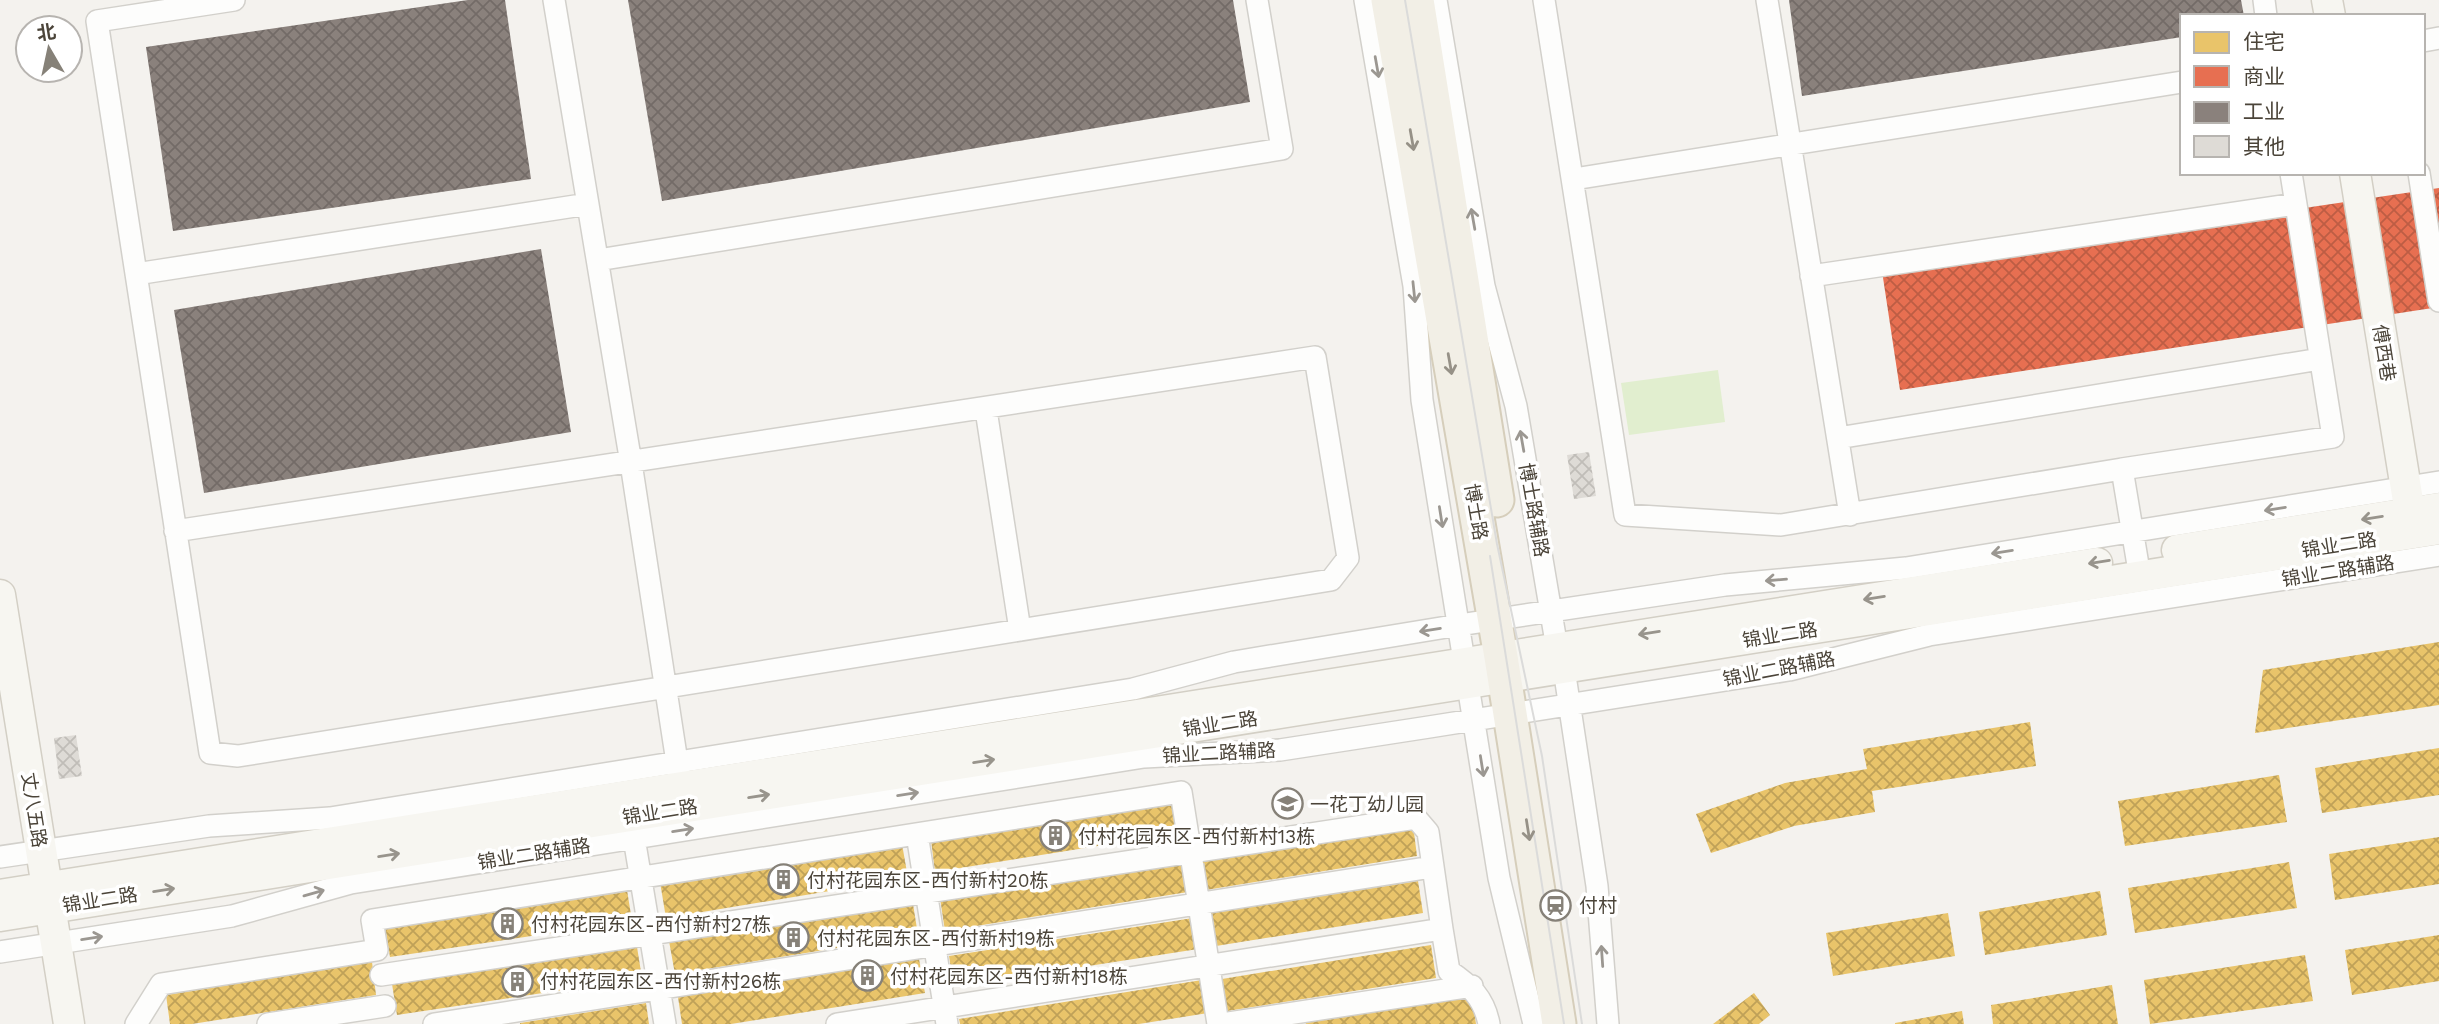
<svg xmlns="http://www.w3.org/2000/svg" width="2439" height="1024" viewBox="0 0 2439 1024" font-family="'Work Sans','Noto Sans SC',sans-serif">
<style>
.pitch{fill:#e1eecf}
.homes{fill:url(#homes-cross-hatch)}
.shops{fill:url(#shops-cross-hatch)}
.industry{fill:url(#industry-cross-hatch)}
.building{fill:url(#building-cross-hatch)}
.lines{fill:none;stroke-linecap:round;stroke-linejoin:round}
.street-casing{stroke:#d2d0cb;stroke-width:24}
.secondary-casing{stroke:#d3cfc5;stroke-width:33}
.primary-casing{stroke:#d6cebb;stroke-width:37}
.street{stroke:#fdfdfc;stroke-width:21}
.secondary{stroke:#f7f6f1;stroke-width:30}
.primary{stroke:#f2efe6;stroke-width:33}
.tram{stroke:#dbdbda;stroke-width:2}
.oneway{stroke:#9b9791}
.oneway2{stroke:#969187}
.oneway3{stroke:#98948c}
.labels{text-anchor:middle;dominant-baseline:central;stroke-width:7;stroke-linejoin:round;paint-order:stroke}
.street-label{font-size:19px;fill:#4b4439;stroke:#fff}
.poi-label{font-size:19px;fill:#4b4439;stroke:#fff;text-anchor:start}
</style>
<defs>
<pattern id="homes-cross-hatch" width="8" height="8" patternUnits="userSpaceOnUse" patternTransform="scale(1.75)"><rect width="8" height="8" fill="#e9c46a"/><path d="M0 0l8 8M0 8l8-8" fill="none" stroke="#bfa158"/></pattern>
<pattern id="shops-cross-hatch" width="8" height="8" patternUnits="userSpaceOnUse" patternTransform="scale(1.75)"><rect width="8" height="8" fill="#e76f51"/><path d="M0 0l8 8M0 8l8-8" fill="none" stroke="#bd5d44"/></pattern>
<pattern id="industry-cross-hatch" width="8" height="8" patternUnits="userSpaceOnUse" patternTransform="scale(1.75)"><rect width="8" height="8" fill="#8a817c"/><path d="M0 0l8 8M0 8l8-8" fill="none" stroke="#736b67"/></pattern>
<pattern id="building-cross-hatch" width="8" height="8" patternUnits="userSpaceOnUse" patternTransform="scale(1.75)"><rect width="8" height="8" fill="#dedbd6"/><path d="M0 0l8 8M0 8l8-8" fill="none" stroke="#c0bdb8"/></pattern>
</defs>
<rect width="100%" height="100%" fill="#f4f2ee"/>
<path class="pitch" d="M 1718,370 L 1725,422 L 1629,435 L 1621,383 Z"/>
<path class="homes" d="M 2439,642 L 2439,705 L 2255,733 L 2263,670 Z
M 2030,722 L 2036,766 L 1872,791 L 1875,812 L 1794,826 L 1711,853 L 1696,814 L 1785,783 L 1867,769 L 1863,749 Z
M 2439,748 L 2439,795 L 2322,813 L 2315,768 Z
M 2279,775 L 2287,822 L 2125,846 L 2118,801 Z
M 1174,802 L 1179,833 L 935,872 L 931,840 Z
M 1413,825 L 1417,856 L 1206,890 L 1201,857 Z
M 2439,837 L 2439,884 L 2335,900 L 2329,854 Z
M 902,844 L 908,878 L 666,918 L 660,882 Z
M 1183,860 L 1188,892 L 945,931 L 940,898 Z
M 2289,862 L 2297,908 L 2135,933 L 2128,888 Z
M 1418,881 L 1423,913 L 1216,946 L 1210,913 Z
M 627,890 L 632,921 L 390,957 L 385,927 Z
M 2100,891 L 2107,935 L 1985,955 L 1979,912 Z
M 913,904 L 918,935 L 675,974 L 669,941 Z
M 1948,913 L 1955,956 L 1833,976 L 1826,933 Z
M 1193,918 L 1198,949 L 954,987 L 949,956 Z
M 2439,935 L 2439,981 L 2352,995 L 2345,950 Z
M 1431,945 L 1436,978 L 1227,1011 L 1222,979 Z
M 637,947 L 642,978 L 397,1015 L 392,984 Z
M 2305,955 L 2313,1001 L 2150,1024 L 2144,980 Z
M 919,959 L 925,993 L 731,1024 L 682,1024 L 678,997 Z
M 372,962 L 376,995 L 192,1024 L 170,1024 L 166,995 Z
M 1202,980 L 1208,1013 L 1139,1024 L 960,1024 L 959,1019 Z
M 2112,985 L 2118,1024 L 1993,1024 L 1991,1005 Z
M 1754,993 L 1770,1015 L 1759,1024 L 1713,1024 Z
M 1472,997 L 1476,1024 L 1306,1024 L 1305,1022 Z
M 646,1003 L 649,1024 L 520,1024 L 520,1023 Z
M 1962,1011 L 1964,1024 L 1895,1024 L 1895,1023 Z"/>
<path class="shops" d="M 2439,188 L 2439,307 L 1900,390 L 1882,271 Z"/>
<path class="industry" d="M 468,0 L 505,0 L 531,179 L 173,231 L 146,47 Z
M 628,0 L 1233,0 L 1250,102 L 662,201 Z
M 1789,0 L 2241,0 L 2244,16 L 2182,16 L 2182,37 L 1802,96 Z
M 541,249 L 571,432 L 204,493 L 174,310 Z"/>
<path class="building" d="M 1589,452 L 1596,496 L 1574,499 L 1567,455 Z
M 76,735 L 82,776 L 59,779 L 54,738 Z"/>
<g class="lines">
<defs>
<path id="street" d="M 554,0 L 631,463 L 679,775
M 1365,0 L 1414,286 L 1422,400 L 1499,878 L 1534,1024
M 1436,0 L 1484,286 L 1516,406 L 1557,648 L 1564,669 L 1597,886 L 1608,1024
M 1544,0 L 1625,515 L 1781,525 L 2122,469 L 2140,577
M 1767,0 L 1850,515
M 2264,0 L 2266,16
M 2423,41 L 2439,38
M 2419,173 L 2439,301
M 1574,179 L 2182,82
M 598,260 L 1282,149 L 1257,0
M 136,274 L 588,204
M 1811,276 L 2296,204
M 986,410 L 1020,630
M 1838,438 L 2320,359
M 2122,469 L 2333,437 L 2291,173
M 175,531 L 1315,357 L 1348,558 L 1331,580 L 238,756 L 210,753 C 172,509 134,265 97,21 L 234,0
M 632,826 L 665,1024
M 917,834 L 947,1024
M 0,857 L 209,826 L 330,818 L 1133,689 L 1234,662 L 1459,625 L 1725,585 L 1906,568 L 2439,482
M 1442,929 L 1449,971 C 1470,985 1484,998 1489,1024
M 0,952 L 232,916 L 351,883 L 1144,757 L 1280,750 L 1429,727 L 1789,670 L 1929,635 L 2439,555
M 381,975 L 1416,818 L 1428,832 L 1442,929 L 837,1024
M 136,1024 L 161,984 L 377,950 L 372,920 L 1181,792 L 1218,1024
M 268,1024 L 385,1006
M 434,1024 L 1432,867
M 1222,1024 L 1472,986"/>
<path id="secondary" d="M 2327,0 L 2330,16
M 2355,173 L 2413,532
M 2177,550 L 2439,508
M 0,595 L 69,1024
M 0,895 L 2097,563
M 0,916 L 2439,529"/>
<path id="primary" d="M 1388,0 L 1501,657 L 1559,1024
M 1417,0 L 1497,500"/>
</defs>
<use href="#street" class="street-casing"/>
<use href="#secondary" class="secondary-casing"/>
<use href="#primary" class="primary-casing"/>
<use href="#street" class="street"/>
<use href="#secondary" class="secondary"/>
<use href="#primary" class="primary"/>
<path class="tram" d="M 1405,0 L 1497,544 L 1542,756 L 1582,1024
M 1490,556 L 1564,1024"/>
</g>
<defs><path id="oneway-shaft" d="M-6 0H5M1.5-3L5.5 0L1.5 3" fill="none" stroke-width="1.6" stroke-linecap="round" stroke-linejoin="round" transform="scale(1.75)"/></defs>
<g class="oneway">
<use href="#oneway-shaft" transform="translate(1377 67) rotate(80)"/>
<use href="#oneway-shaft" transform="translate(1473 219) rotate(-100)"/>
<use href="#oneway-shaft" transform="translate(1414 292) rotate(84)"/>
<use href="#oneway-shaft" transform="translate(1522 441) rotate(-100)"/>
<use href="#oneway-shaft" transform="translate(2275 509) rotate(171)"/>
<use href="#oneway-shaft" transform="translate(1441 517) rotate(81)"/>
<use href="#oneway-shaft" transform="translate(2002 552) rotate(171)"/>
<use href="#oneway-shaft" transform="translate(1776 580) rotate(175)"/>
<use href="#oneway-shaft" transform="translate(1430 630) rotate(171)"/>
<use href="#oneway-shaft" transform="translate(1482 766) rotate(81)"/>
<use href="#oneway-shaft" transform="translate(908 794) rotate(-9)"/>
<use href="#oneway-shaft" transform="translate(683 830) rotate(-9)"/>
<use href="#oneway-shaft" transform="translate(314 893) rotate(-16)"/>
<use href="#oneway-shaft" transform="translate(92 938) rotate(-9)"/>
<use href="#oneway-shaft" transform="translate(1602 956) rotate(-94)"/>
</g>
<g class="oneway2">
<use href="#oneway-shaft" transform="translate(1412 140) rotate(80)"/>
<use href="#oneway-shaft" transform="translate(1450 364) rotate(80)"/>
<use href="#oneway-shaft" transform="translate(1528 830) rotate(81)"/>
</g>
<g class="oneway3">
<use href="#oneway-shaft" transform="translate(2372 518) rotate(171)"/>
<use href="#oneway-shaft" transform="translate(2099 562) rotate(171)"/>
<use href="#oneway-shaft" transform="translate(1874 598) rotate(171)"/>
<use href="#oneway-shaft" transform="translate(1649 633) rotate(171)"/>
<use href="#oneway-shaft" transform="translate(984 761) rotate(-9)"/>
<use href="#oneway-shaft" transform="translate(759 796) rotate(-9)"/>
<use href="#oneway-shaft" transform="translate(389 855) rotate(-9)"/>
<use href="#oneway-shaft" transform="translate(164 890) rotate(-9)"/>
</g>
<defs>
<symbol id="school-ring" viewBox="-11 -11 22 22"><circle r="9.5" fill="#fff" stroke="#868178" stroke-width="1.5"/><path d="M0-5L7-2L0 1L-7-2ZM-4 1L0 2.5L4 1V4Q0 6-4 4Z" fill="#868178"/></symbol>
<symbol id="building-ring" viewBox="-11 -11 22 22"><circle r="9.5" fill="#fff" stroke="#868178" stroke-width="1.5"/><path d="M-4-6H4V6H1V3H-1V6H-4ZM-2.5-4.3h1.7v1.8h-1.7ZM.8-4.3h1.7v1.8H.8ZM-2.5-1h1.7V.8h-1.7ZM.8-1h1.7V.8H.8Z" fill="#868178"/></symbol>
<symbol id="station-ring" viewBox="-11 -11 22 22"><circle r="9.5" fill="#fff" stroke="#868178" stroke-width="1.5"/><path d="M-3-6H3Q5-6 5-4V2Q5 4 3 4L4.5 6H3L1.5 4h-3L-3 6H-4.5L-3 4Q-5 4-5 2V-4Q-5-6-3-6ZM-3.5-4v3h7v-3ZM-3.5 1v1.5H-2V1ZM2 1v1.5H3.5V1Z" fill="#868178"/></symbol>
</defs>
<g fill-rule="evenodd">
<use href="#school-ring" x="1270" y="786" width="35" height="35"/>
<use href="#building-ring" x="1038" y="818" width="35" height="35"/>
<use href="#building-ring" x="766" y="862" width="35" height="35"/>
<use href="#station-ring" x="1538" y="888" width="35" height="35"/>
<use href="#building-ring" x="490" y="906" width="35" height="35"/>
<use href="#building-ring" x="776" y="920" width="35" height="35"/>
<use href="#building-ring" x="850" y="958" width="35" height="35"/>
<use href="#building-ring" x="500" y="964" width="35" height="35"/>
</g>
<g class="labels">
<g class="street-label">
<text transform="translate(2384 353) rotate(81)">傅西巷</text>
<text transform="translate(1534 510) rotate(80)">博士路辅路</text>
<text transform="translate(1476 512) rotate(80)">博士路</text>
<text transform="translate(2339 545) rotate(-9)">锦业二路</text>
<text transform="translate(2338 571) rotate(-9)">锦业二路辅路</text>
<text transform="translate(1780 635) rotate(-9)">锦业二路</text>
<text transform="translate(1779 669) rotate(-11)">锦业二路辅路</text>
<text transform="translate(1220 724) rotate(-9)">锦业二路</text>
<text transform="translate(1219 753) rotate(-3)">锦业二路辅路</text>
<text transform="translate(34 810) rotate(81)">丈八五路</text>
<text transform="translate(660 812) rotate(-9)">锦业二路</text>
<text transform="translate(534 854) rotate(-9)">锦业二路辅路</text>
<text transform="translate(100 900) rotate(-9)">锦业二路</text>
</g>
<g class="poi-label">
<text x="1310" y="804">一花丁幼儿园</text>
<text x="1078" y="836">付村花园东区-西付新村13栋</text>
<text x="807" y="880">付村花园东区-西付新村20栋</text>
<text x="1579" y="905">付村</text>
<text x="531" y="924">付村花园东区-西付新村27栋</text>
<text x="817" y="938">付村花园东区-西付新村19栋</text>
<text x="890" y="976">付村花园东区-西付新村18栋</text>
<text x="540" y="981">付村花园东区-西付新村26栋</text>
</g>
</g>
<rect x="2180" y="14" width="245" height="161" fill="#ffffff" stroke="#b7b4b0" stroke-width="2"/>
<rect x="2194" y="32" width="35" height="21" fill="#e9c46a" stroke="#b7b4b0" stroke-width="2"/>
<text x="2243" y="49" font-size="21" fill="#4b4439">住宅</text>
<rect x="2194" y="66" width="35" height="21" fill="#e76f51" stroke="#b7b4b0" stroke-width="2"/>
<text x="2243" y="84" font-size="21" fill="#4b4439">商业</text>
<rect x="2194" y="102" width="35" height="21" fill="#8a817c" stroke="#b7b4b0" stroke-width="2"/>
<text x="2243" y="119" font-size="21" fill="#4b4439">工业</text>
<rect x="2194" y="136" width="35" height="21" fill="#dedbd6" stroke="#b7b4b0" stroke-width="2"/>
<text x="2243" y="154" font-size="21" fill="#4b4439">其他</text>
<g transform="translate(49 49) rotate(351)"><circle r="33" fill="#ffffff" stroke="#b7b4b0" stroke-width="2"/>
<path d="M0-5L12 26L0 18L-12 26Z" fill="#868178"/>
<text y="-10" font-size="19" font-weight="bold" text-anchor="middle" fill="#4b4439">北</text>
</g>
</svg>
